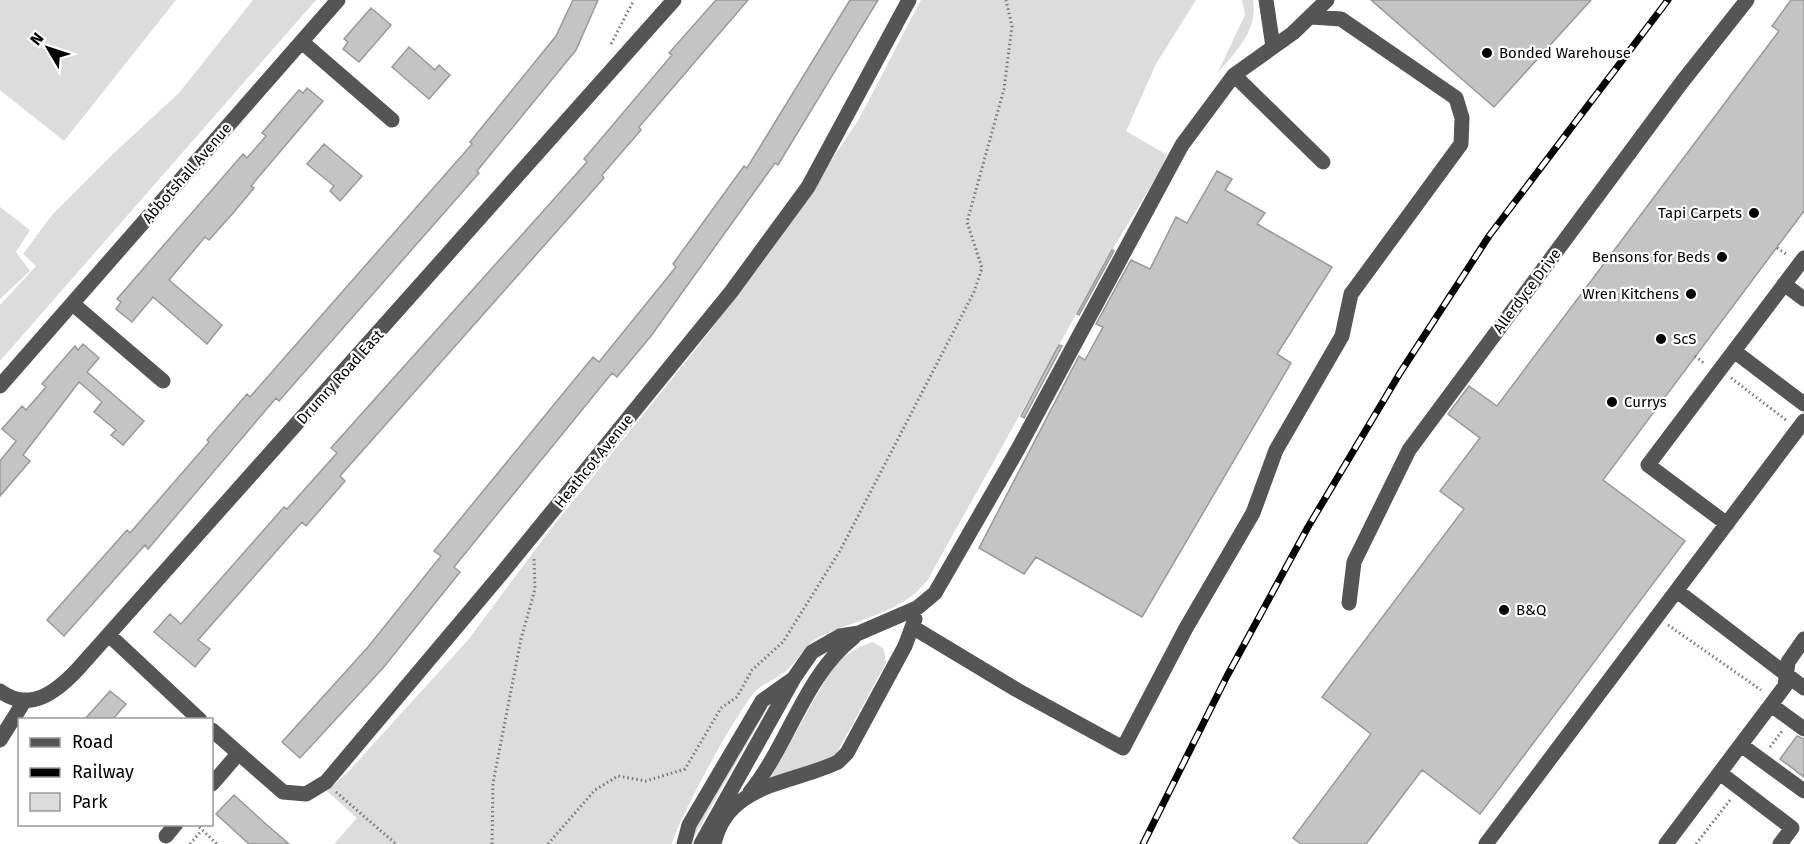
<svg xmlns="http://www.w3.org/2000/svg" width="1804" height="844" viewBox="0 0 1804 844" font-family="'Fira Sans',sans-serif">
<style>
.green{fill:#dcdcdc}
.building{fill:#c4c4c4;stroke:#999;stroke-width:1.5}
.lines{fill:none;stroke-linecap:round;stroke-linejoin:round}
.path{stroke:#777;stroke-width:3;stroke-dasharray:1.5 3;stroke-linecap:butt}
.minor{stroke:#555;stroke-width:15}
.rail-casing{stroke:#000;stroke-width:7}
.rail{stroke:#fff;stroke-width:4.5;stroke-dasharray:14;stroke-linecap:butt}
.poi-dot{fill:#000;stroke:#fff;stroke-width:2}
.labels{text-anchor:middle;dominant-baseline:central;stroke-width:4.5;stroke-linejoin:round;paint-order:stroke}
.poi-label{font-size:15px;fill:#000;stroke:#fff;text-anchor:start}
.street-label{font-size:15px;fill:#000;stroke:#fff}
</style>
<rect width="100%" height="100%" fill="#fff"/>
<path class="green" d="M 0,0 L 176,0 L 64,141 L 0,90 Z
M 253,0 L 316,0 L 0,361 L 0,305 L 36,266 L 23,254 L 52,215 L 114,153 L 179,93 Z
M 921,0 L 1196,0 L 1156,64 L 1126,131 L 1167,155 L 1160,171 L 1112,250 L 927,581 C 900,614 856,619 819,637 C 805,644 799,659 788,669 C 779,678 767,681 758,689 C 742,701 676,823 672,844 L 334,844 L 357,818 L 327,791 L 347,773 L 468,640 L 546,535 L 696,349 L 763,262 L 859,119 Z
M 1242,0 L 1253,0 C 1258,31 1236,51 1217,74 L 1245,15 Z
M 0,207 L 30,230 L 16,252 L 30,271 L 0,299 Z
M 873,642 L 884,649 L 886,663 L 835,756 L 769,780 L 827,677 L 841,659 L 859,647 Z
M 771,701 L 690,844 L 692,832 L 763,707 Z"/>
<path class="building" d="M 573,0 L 598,0 L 576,50 L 477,171 L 479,173 L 279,401 L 276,398 L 148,549 L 145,545 L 64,636 L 47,620 L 127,530 L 130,533 L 209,442 L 207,440 L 247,394 L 250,397 L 472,144 L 470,142 L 556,36 Z
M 716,0 L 748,0 L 639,127 L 641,130 L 602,175 L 604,178 L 340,476 L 345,481 L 306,526 L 302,522 L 198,640 L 210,649 L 195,667 L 154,632 L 170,614 L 181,624 L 284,507 L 287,509 L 337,453 L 331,448 L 587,162 L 584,159 L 672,55 L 669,53 Z
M 850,0 L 878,0 L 778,165 L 775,163 L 651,336 L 617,377 L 612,373 L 454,567 L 460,572 L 383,668 L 300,758 L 282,742 L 368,647 L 409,596 L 441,556 L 434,551 L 561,396 L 593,357 L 599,362 L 676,267 L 673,264 L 744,166 L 747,168 Z
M 1371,0 L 1591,0 L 1494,107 Z
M 1791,0 L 1804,0 L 1804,211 L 1603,480 L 1685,541 L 1480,814 L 1422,770 L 1366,844 L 1301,844 L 1293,838 L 1371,734 L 1322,697 L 1464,509 L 1440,491 L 1480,438 L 1448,414 L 1469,386 L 1497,406 L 1779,31 L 1772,26 Z
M 371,8 L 391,25 L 359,62 L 343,49 L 348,42 L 344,39 Z
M 409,47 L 435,70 L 439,65 L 450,75 L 429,99 L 392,67 Z
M 307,88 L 323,101 L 251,186 L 254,188 L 234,212 L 209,240 L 205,237 L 169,280 L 222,325 L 207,344 L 153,297 L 132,322 L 116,309 L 121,302 L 117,299 L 243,154 L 247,158 L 266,136 L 262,133 L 299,90 L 303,93 Z
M 324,144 L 362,176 L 340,201 L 330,191 L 334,186 L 307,164 Z
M 1217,171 L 1232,179 L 1225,190 L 1265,213 L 1257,224 L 1332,267 L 1277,354 L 1291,363 L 1142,617 L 1036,557 L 1024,574 L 979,548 L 1079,356 L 1085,360 L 1103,327 L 1096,324 L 1131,260 L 1150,269 L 1176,217 L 1187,223 Z
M 1112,250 L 1114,251 L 1079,315 L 1077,314 Z
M 83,344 L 99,358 L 87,372 L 144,421 L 123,445 L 111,435 L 116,430 L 94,412 L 102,402 L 79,382 L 23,455 L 30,461 L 0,496 L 0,461 L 16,441 L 2,429 L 22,406 L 26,410 L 46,387 L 42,384 L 75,346 L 78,350 Z
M 1059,345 L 1062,346 L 1024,418 L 1021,416 Z
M 110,691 L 126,704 L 112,720 L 84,720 Z
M 1797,736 L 1804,739 L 1804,777 L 1780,759 Z
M 234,795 L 267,825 L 289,844 L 249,844 L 216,814 Z"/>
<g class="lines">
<path class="path" d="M 611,44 L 634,0
M 1777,248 L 1786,254
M 1695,356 L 1705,364
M 1731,378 L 1786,420
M 1668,625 L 1761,690
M 1770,747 L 1782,731
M 336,792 L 396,844
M 196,824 L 217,844
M 190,844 L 202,830
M 492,844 L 493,783 L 521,639 L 535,589 L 534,559
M 548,844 L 595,790 L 618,776 L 646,781 L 685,769 L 721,708 L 737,697 L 752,670 L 783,642 L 841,549 L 974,292 L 982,268 L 967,222 L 1004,89 L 1012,26 L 1006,0
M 1696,844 L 1730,800"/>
<path class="minor" d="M 1266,0 L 1273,47
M 302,42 L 392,120
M 1234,75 L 1323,162
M 1784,284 L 1804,299
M 73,304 L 163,381
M 1734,351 L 1804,404
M 0,386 L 338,0
M 1727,524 L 1648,465 L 1804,258
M 1677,591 L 1804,688
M 1349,603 L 1354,562 L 1409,450 L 1682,82 L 1747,0
M 914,628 L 1017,690 L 1123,748 L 1186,628 L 1253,513 L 1276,450 L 1342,336 L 1351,294 L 1461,144 L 1462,118 L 1456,98 L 1341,19 L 1312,17
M 109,635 L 200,720
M 0,691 C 30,713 56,692 77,670 L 674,0
M 1771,705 L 1804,729
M 212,730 L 283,792 L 306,794 L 326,782 L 502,573 L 731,292 L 808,187 L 909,0
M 0,740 L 25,700
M 1741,745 L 1804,791
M 1720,773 L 1792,828 L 1780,844
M 212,784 L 238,754
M 750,792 C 789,744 804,676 854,637
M 166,836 L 176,824
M 684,844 L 689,825 L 762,701 L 790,681
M 701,844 L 794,678 L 812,652 L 840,636 L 859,633 L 917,608 L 935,593 L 1018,449 L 1182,145 L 1234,75 L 1293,33 L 1327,0
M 714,844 C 727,783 792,784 838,762 L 847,753 L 905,646 L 915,619
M 1486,844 L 1804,421
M 1666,844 L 1785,686 L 1788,662 L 1804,639"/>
<defs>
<path id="rail" d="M 1143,844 L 1227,676 L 1308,527 L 1400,373 L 1489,236 L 1668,0"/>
</defs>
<use href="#rail" class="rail-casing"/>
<use href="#rail" class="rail"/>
</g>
<g class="poi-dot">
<circle cx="1487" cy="53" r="6"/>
<circle cx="1754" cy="213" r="6"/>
<circle cx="1722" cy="257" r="6"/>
<circle cx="1691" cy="294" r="6"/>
<circle cx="1661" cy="339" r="6"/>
<circle cx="1612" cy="402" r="6"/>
<circle cx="1504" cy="610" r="6"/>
</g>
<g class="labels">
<g class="poi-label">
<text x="1499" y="53">Bonded Warehouse</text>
<text x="1742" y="213" text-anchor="end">Tapi Carpets</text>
<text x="1710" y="257" text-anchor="end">Bensons for Beds</text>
<text x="1679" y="294" text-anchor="end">Wren Kitchens</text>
<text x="1673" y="339">ScS</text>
<text x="1624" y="402">Currys</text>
<text x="1516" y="610">B&amp;Q</text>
</g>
<g class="street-label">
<text transform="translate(187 173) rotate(-49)">Abbotshall Avenue</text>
<text transform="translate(1527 291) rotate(-53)">Allerdyce Drive</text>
<text transform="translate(340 377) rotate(-48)">Drumry Road East</text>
<text transform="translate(594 461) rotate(-51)">Heathcot Avenue</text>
</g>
</g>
<rect x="18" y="718" width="195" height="108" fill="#ffffff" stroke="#999999" stroke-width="1.5"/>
<rect x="30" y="738" width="30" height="9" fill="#555555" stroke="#999999" stroke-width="1.5"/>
<text x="72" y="748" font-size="18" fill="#000000">Road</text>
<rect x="30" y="768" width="30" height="9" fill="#000000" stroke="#999999" stroke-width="1.5"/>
<text x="72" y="778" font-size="18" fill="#000000">Railway</text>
<rect x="30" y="793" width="30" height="18" fill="#dcdcdc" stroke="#999999" stroke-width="1.5"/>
<text x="72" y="808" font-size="18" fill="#000000">Park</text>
<g transform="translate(48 48) rotate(309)" stroke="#ffffff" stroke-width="4.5" paint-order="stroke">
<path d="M0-4.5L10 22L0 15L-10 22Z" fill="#000000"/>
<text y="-9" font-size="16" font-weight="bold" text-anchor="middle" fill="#000000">N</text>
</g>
</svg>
